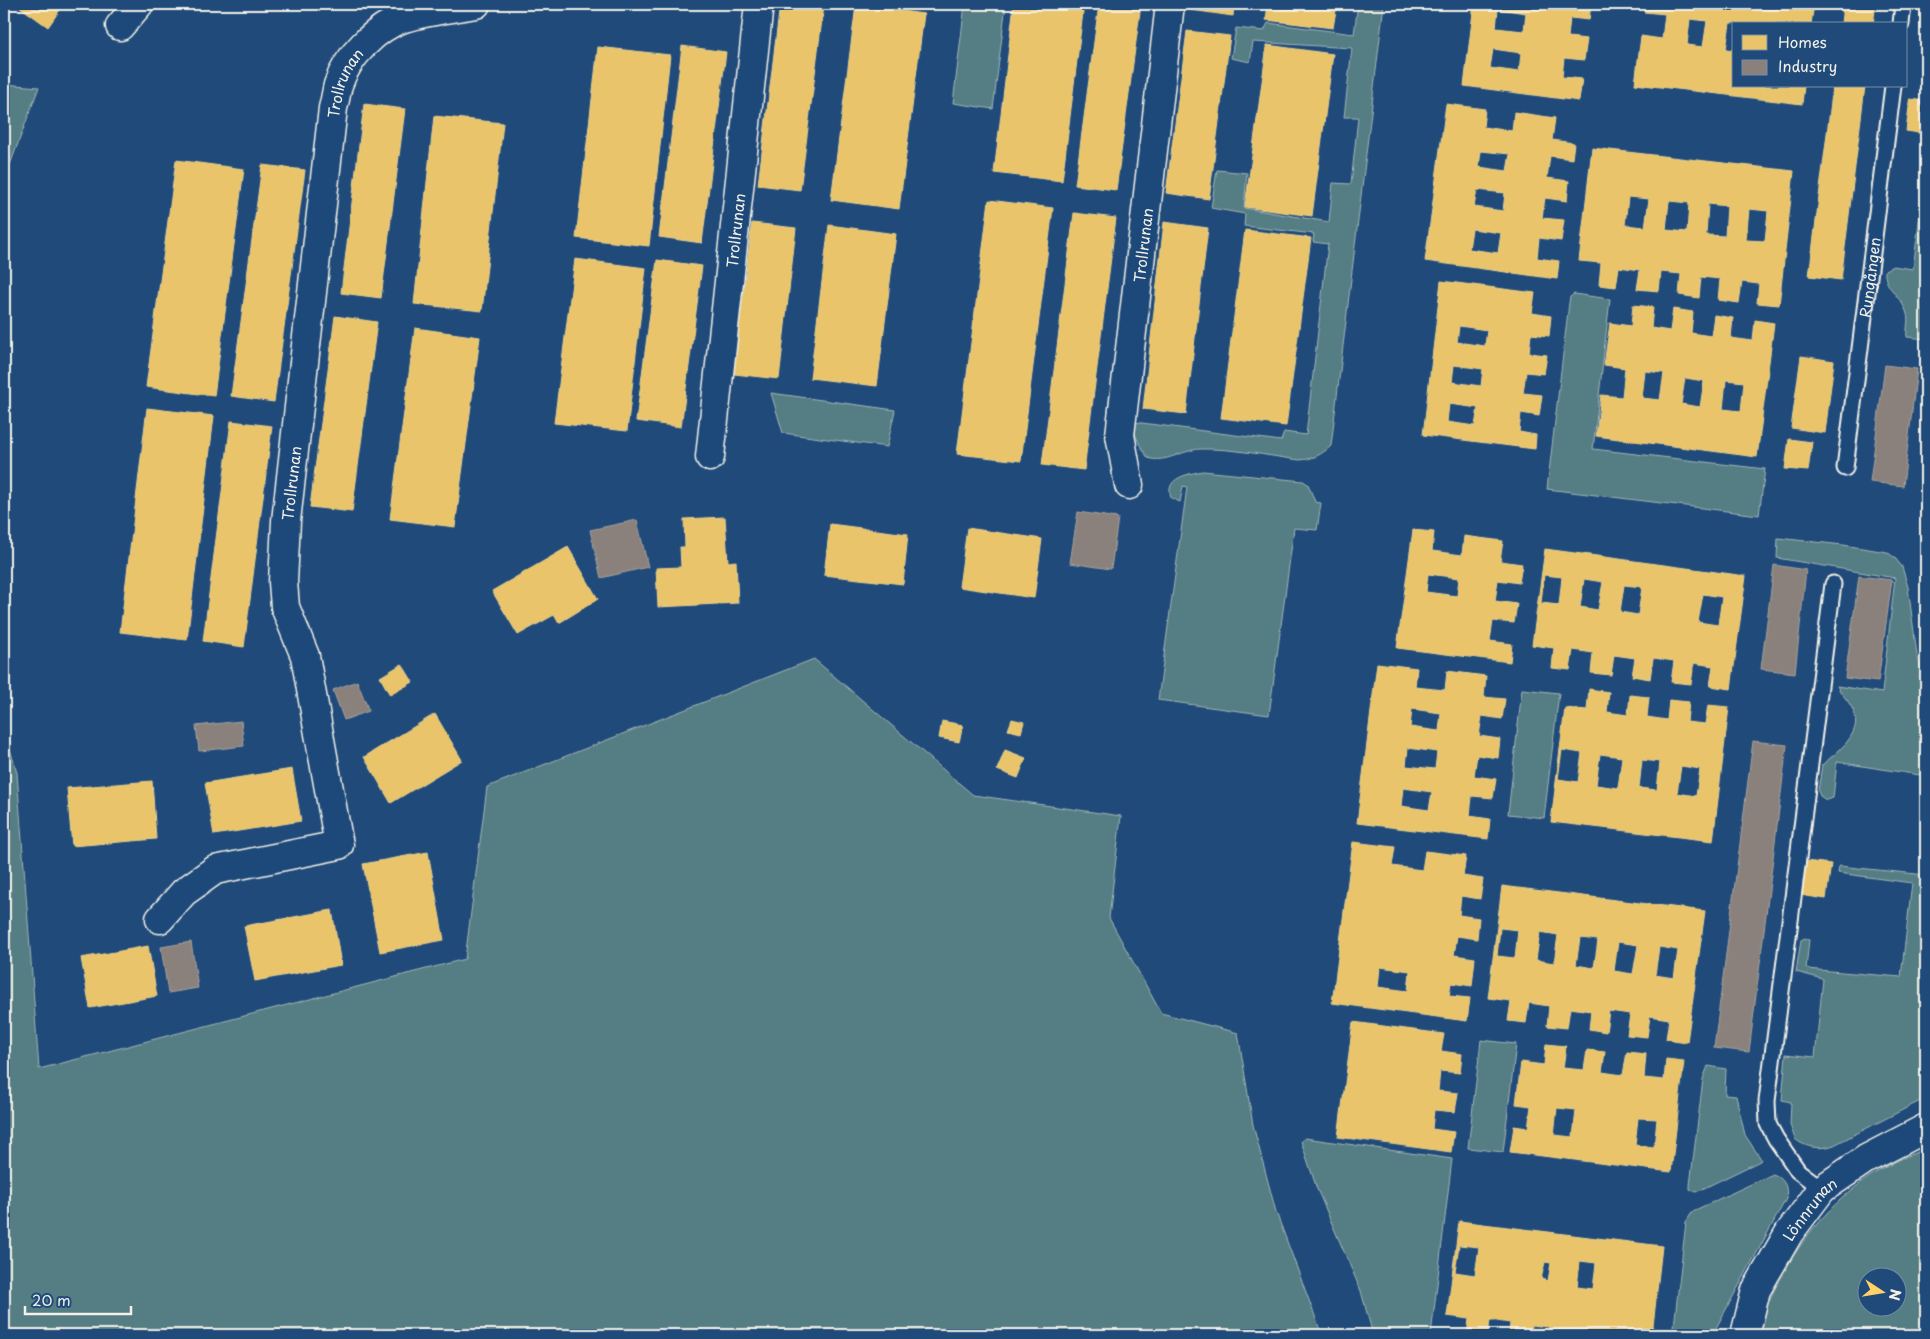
<svg xmlns="http://www.w3.org/2000/svg" width="1930" height="1339" viewBox="0 0 1930 1339" font-family="'Playpen Sans',sans-serif">
<style>
.green{fill:#547d84;stroke:#a4b7b6;fill-rule:evenodd}
.homes{fill:#e9c46a;stroke:#ecd290;fill-rule:evenodd}
.industry{fill:#8a817c;stroke:#aaa39c}
.lines{fill:none;stroke-linecap:round;stroke-linejoin:round}
.service-casing{stroke:#f4f1e8;stroke-width:19}
.minor-casing{stroke:#f4f1e8;stroke-width:31}
.service{stroke:#1f4a7a;stroke-width:15}
.minor{stroke:#1f4a7a;stroke-width:28}
.labels{text-anchor:middle;dominant-baseline:central;stroke-width:5;stroke-linejoin:round;paint-order:stroke}
.street-label{font-size:15px;fill:#f4f1e8;stroke:#1f4a7a}
</style>
<rect width="100%" height="100%" fill="#1f4a7a"/>
<filter id="ink" filterUnits="userSpaceOnUse"><feTurbulence type="fractalNoise" baseFrequency=".02" numOctaves="2"/><feDisplacementMap in="SourceGraphic" scale="10" xChannelSelector="R" yChannelSelector="G"/><feConvolveMatrix kernelMatrix="1 2 1 2 8 2 1 2 1" color-interpolation-filters="sRGB"/></filter>
<g filter="url(#ink)">
<path class="green" d="M 965,4 L 1006,4 L 993,109 L 953,103 Z
M 1358,4 L 1384,4 L 1331,446 C 1321,455 1313,459 1300,460 C 1267,456 1233,448 1200,449 C 1182,450 1165,464 1148,458 C 1140,446 1134,437 1134,422 L 1281,441 L 1284,432 L 1306,435 L 1328,244 L 1313,242 L 1314,234 L 1244,226 L 1245,214 L 1211,208 L 1217,170 L 1247,173 L 1244,208 L 1329,222 L 1333,183 L 1351,184 L 1358,117 L 1344,117 L 1352,48 L 1253,42 L 1250,62 L 1231,58 L 1236,28 L 1264,31 L 1268,23 L 1354,34 Z
M 4,84 L 39,87 L 4,181 Z
M 1926,165 L 1926,339 L 1907,337 C 1906,329 1909,321 1907,314 C 1902,296 1883,288 1885,270 L 1893,266 L 1913,269 Z
M 1574,294 L 1610,299 L 1593,449 L 1765,469 L 1759,515 L 1547,489 L 1569,303 L 1570,297 Z
M 771,393 L 895,410 L 887,447 L 783,433 Z
M 1203,471 L 1303,481 L 1308,484 L 1315,502 L 1321,503 L 1317,530 L 1294,528 L 1269,715 L 1158,700 L 1187,487 L 1183,486 L 1180,502 L 1171,498 C 1164,477 1189,474 1203,471 Z
M 1778,538 L 1843,545 L 1887,552 L 1895,558 L 1902,567 L 1908,587 L 1917,655 L 1926,683 L 1926,776 L 1837,762 L 1833,798 L 1826,800 L 1820,796 L 1818,791 L 1822,765 C 1838,751 1867,732 1851,706 C 1847,699 1841,694 1837,686 L 1882,693 L 1895,578 L 1777,558 Z
M 814,659 L 973,795 L 1121,816 L 1109,918 L 1161,1013 L 1238,1033 L 1253,1125 L 1276,1212 L 1322,1335 L 4,1335 L 4,728 L 17,773 L 39,1069 L 465,959 L 487,787 Z
M 1522,689 L 1559,693 L 1544,818 L 1508,814 Z
M 1839,866 L 1926,875 L 1926,1098 L 1834,1145 C 1822,1150 1805,1148 1795,1139 L 1790,1125 L 1791,1102 L 1782,1100 L 1786,1054 L 1815,1057 L 1823,979 L 1796,972 L 1801,940 L 1805,938 L 1809,940 L 1806,969 L 1901,977 L 1912,883 L 1838,873 Z
M 1481,1040 L 1516,1044 L 1503,1152 L 1468,1148 Z
M 1708,1066 L 1726,1069 L 1725,1095 L 1736,1096 L 1745,1135 L 1761,1159 L 1760,1161 L 1696,1192 L 1690,1189 L 1690,1185 L 1703,1079 Z
M 1305,1138 L 1452,1159 L 1431,1335 L 1373,1335 L 1361,1291 L 1317,1189 L 1301,1141 Z
M 1926,1149 L 1926,1168 L 1922,1192 L 1926,1189 L 1926,1335 L 1756,1335 C 1784,1251 1840,1178 1926,1149 ZM 1868,1276 L 1898,1276 L 1898,1306 L 1868,1306 Z
M 1773,1174 C 1785,1179 1788,1187 1786,1199 L 1716,1328 L 1711,1335 L 1694,1332 L 1693,1335 L 1673,1335 L 1686,1222 L 1693,1211 Z"/>
<path class="homes" d="M 16,4 L 64,4 L 48,27 Z
M 780,4 L 824,4 L 800,190 L 758,185 Z
M 1014,4 L 1084,4 L 1062,181 L 994,173 Z
M 1099,4 L 1141,4 L 1116,190 L 1075,185 Z
M 1191,4 L 1234,4 L 1233,16 L 1191,10 Z
M 1268,4 L 1337,4 L 1333,28 L 1266,20 Z
M 1474,4 L 1591,4 L 1589,20 L 1570,18 L 1568,37 L 1587,39 L 1584,60 L 1564,58 L 1562,77 L 1582,79 L 1579,101 L 1464,86 ZM 1498,9 L 1526,13 L 1524,31 L 1496,28 ZM 1493,49 L 1521,53 L 1519,72 L 1490,68 Z
M 1645,4 L 1814,4 L 1811,24 L 1730,23 L 1726,49 L 1734,50 L 1734,86 L 1804,86 L 1802,104 L 1635,84 L 1641,36 L 1662,39 L 1665,14 L 1644,12 ZM 1690,19 L 1707,21 L 1703,47 L 1687,45 Z
M 1843,4 L 1876,4 L 1873,24 L 1841,24 Z
M 856,5 L 924,14 L 899,209 L 831,200 Z
M 1187,31 L 1230,36 L 1209,199 L 1166,193 Z
M 1267,45 L 1333,54 L 1312,216 L 1245,207 Z
M 682,46 L 726,52 L 702,243 L 659,237 Z
M 598,47 L 670,55 L 649,246 L 576,238 Z
M 1833,86 L 1865,86 L 1841,280 L 1809,276 Z
M 1910,99 L 1926,101 L 1926,134 L 1906,131 Z
M 364,104 L 405,109 L 381,298 L 341,293 Z
M 1446,104 L 1485,109 L 1483,127 L 1512,131 L 1514,112 L 1555,118 L 1552,140 L 1574,143 L 1572,159 L 1550,156 L 1547,178 L 1569,181 L 1567,201 L 1545,198 L 1542,218 L 1564,220 L 1561,241 L 1539,238 L 1537,258 L 1559,261 L 1557,279 L 1425,261 ZM 1481,151 L 1510,154 L 1507,171 L 1479,167 ZM 1477,190 L 1505,193 L 1503,211 L 1474,207 ZM 1472,229 L 1501,233 L 1498,253 L 1469,249 Z
M 434,116 L 503,123 L 482,311 L 414,304 Z
M 1592,148 L 1794,171 L 1779,305 L 1757,303 L 1759,284 L 1742,282 L 1739,303 L 1718,300 L 1720,279 L 1701,277 L 1699,298 L 1679,295 L 1681,274 L 1661,272 L 1659,291 L 1637,289 L 1640,270 L 1619,267 L 1616,287 L 1599,285 L 1601,263 L 1579,261 ZM 1628,197 L 1649,199 L 1645,227 L 1625,225 ZM 1669,201 L 1689,203 L 1687,232 L 1666,230 ZM 1708,204 L 1727,206 L 1725,236 L 1706,235 ZM 1749,209 L 1768,211 L 1765,241 L 1746,240 Z
M 176,160 L 244,169 L 214,396 L 146,387 Z
M 262,165 L 305,170 L 274,402 L 231,396 Z
M 989,200 L 1053,208 L 1021,461 L 957,454 Z
M 1074,213 L 1116,218 L 1084,470 L 1042,465 Z
M 1164,222 L 1208,228 L 1186,414 L 1143,409 Z
M 752,223 L 796,228 L 779,379 L 734,374 Z
M 829,225 L 896,234 L 877,386 L 810,378 Z
M 1245,230 L 1311,238 L 1286,426 L 1221,418 Z
M 575,259 L 646,268 L 627,431 L 554,423 Z
M 657,260 L 702,266 L 681,427 L 636,421 Z
M 1441,281 L 1535,293 L 1532,313 L 1551,316 L 1549,336 L 1531,334 L 1529,353 L 1547,355 L 1544,374 L 1526,372 L 1523,393 L 1542,395 L 1539,416 L 1521,413 L 1519,432 L 1536,435 L 1535,449 L 1423,435 ZM 1459,326 L 1487,330 L 1485,346 L 1457,342 ZM 1454,365 L 1483,369 L 1481,386 L 1452,382 ZM 1449,404 L 1478,408 L 1475,426 L 1447,422 Z
M 1633,305 L 1653,307 L 1651,328 L 1670,331 L 1673,309 L 1693,312 L 1691,333 L 1711,336 L 1714,315 L 1733,318 L 1731,338 L 1753,341 L 1755,320 L 1774,323 L 1757,457 L 1596,436 L 1601,395 L 1622,397 L 1625,368 L 1604,365 L 1610,323 L 1631,326 ZM 1645,371 L 1664,373 L 1660,400 L 1642,398 ZM 1685,378 L 1704,381 L 1700,407 L 1681,404 ZM 1726,380 L 1744,382 L 1741,411 L 1723,409 Z
M 335,316 L 377,322 L 352,512 L 310,507 Z
M 415,328 L 480,337 L 455,527 L 390,519 Z
M 1801,356 L 1834,361 L 1825,433 L 1791,428 Z
M 147,408 L 214,416 L 187,640 L 120,632 Z
M 231,421 L 272,426 L 244,647 L 203,641 Z
M 1789,439 L 1812,442 L 1808,471 L 1785,469 Z
M 725,517 L 728,562 L 736,561 L 738,603 L 658,607 L 656,568 L 681,567 L 680,547 L 685,547 L 684,519 Z
M 830,524 L 908,534 L 903,584 L 824,575 Z
M 967,528 L 1042,539 L 1034,598 L 959,587 Z
M 1413,530 L 1434,532 L 1432,551 L 1462,555 L 1464,536 L 1503,541 L 1500,561 L 1522,564 L 1519,583 L 1498,580 L 1495,601 L 1517,604 L 1514,623 L 1493,621 L 1490,641 L 1512,644 L 1510,662 L 1397,648 ZM 1428,574 L 1459,578 L 1457,596 L 1426,592 Z
M 568,547 L 598,599 L 559,623 L 554,615 L 518,635 L 492,591 Z
M 1545,549 L 1746,576 L 1731,689 L 1710,686 L 1713,666 L 1694,663 L 1691,684 L 1671,682 L 1674,661 L 1653,658 L 1650,679 L 1632,676 L 1635,658 L 1614,655 L 1611,675 L 1591,673 L 1593,653 L 1573,650 L 1570,670 L 1552,668 L 1554,648 L 1532,645 ZM 1544,575 L 1562,577 L 1559,605 L 1541,603 ZM 1584,579 L 1603,582 L 1598,610 L 1580,607 ZM 1624,585 L 1642,587 L 1638,615 L 1620,612 ZM 1703,594 L 1722,597 L 1718,625 L 1698,622 Z
M 1377,663 L 1417,668 L 1415,687 L 1445,690 L 1447,671 L 1486,676 L 1484,697 L 1505,699 L 1502,719 L 1482,716 L 1479,736 L 1500,739 L 1498,758 L 1477,755 L 1474,776 L 1496,779 L 1493,798 L 1472,796 L 1470,816 L 1490,819 L 1488,839 L 1357,823 ZM 1412,709 L 1441,713 L 1439,731 L 1410,727 ZM 1408,748 L 1437,752 L 1435,769 L 1406,766 ZM 1403,788 L 1432,792 L 1429,810 L 1401,806 Z
M 402,664 L 413,682 L 390,695 L 380,677 Z
M 1589,689 L 1609,692 L 1607,712 L 1628,715 L 1630,695 L 1649,697 L 1647,717 L 1667,720 L 1669,700 L 1689,702 L 1687,722 L 1705,724 L 1708,705 L 1729,707 L 1713,841 L 1551,822 L 1565,708 L 1587,710 ZM 1562,750 L 1582,753 L 1578,782 L 1558,779 ZM 1600,754 L 1622,757 L 1618,788 L 1596,785 ZM 1642,760 L 1660,762 L 1657,790 L 1639,788 ZM 1681,766 L 1700,769 L 1696,796 L 1677,793 Z
M 435,714 L 462,760 L 391,803 L 364,757 Z
M 1012,719 L 1024,722 L 1021,733 L 1008,730 Z
M 942,721 L 963,725 L 959,742 L 939,738 Z
M 1005,750 L 1026,758 L 1018,778 L 997,770 Z
M 292,769 L 301,821 L 214,835 L 205,783 Z
M 152,781 L 156,839 L 72,846 L 67,788 Z
M 1353,842 L 1395,847 L 1392,866 L 1422,870 L 1425,851 L 1466,856 L 1463,876 L 1483,879 L 1480,899 L 1461,896 L 1459,915 L 1479,918 L 1477,939 L 1457,936 L 1454,955 L 1475,958 L 1472,986 L 1451,983 L 1449,996 L 1470,998 L 1467,1021 L 1332,1003 ZM 1380,967 L 1410,971 L 1408,991 L 1378,987 Z
M 428,852 L 444,940 L 380,952 L 363,864 Z
M 1805,861 L 1831,864 L 1826,899 L 1800,895 Z
M 1502,886 L 1705,911 L 1687,1042 L 1666,1039 L 1669,1019 L 1650,1016 L 1647,1037 L 1627,1035 L 1630,1014 L 1609,1011 L 1606,1032 L 1589,1029 L 1591,1011 L 1570,1008 L 1567,1028 L 1547,1026 L 1549,1006 L 1529,1003 L 1526,1023 L 1508,1021 L 1511,1001 L 1488,998 ZM 1500,928 L 1518,930 L 1515,958 L 1497,956 ZM 1540,932 L 1558,935 L 1554,963 L 1536,960 ZM 1580,938 L 1598,940 L 1594,968 L 1576,965 ZM 1618,942 L 1638,945 L 1633,974 L 1614,971 ZM 1659,947 L 1678,950 L 1674,978 L 1655,975 Z
M 332,910 L 341,965 L 255,981 L 244,926 Z
M 148,946 L 157,996 L 90,1008 L 81,958 Z
M 1353,1022 L 1444,1034 L 1441,1051 L 1462,1054 L 1460,1073 L 1440,1071 L 1438,1091 L 1458,1093 L 1455,1112 L 1434,1110 L 1432,1129 L 1454,1132 L 1451,1152 L 1338,1137 Z
M 1546,1044 L 1566,1046 L 1563,1068 L 1584,1070 L 1587,1050 L 1605,1052 L 1602,1072 L 1623,1075 L 1627,1052 L 1646,1054 L 1644,1078 L 1664,1080 L 1666,1059 L 1684,1061 L 1671,1172 L 1510,1152 L 1514,1126 L 1528,1128 L 1531,1106 L 1516,1104 L 1521,1062 L 1544,1065 ZM 1557,1108 L 1576,1110 L 1573,1137 L 1554,1135 ZM 1638,1118 L 1657,1119 L 1654,1147 L 1635,1145 Z
M 1459,1221 L 1662,1246 L 1652,1335 L 1591,1335 L 1591,1332 L 1571,1330 L 1570,1335 L 1548,1335 L 1549,1327 L 1531,1325 L 1530,1335 L 1509,1335 L 1510,1323 L 1490,1320 L 1488,1335 L 1467,1335 L 1469,1319 L 1447,1316 ZM 1459,1245 L 1479,1247 L 1475,1275 L 1455,1272 ZM 1580,1261 L 1596,1263 L 1593,1289 L 1577,1287 ZM 1545,1262 L 1551,1263 L 1548,1281 L 1541,1279 Z"/>
<path class="industry" d="M 1885,365 L 1917,369 L 1903,486 L 1870,482 Z
M 1078,512 L 1118,518 L 1111,569 L 1070,563 Z
M 637,520 L 648,567 L 601,578 L 590,530 Z
M 1774,565 L 1806,570 L 1795,673 L 1761,669 Z
M 1859,576 L 1892,580 L 1878,682 L 1845,678 Z
M 357,681 L 369,711 L 344,720 L 333,690 Z
M 241,721 L 244,746 L 199,751 L 196,726 Z
M 1753,741 L 1787,745 L 1749,1052 L 1714,1048 Z
M 191,942 L 198,988 L 168,993 L 161,947 Z"/>
<g class="lines">
<defs>
<g id="service">
<path d="M 1901,24 L 1903,4"/>
<path id="s1" d="M 1845,468 L 1893,86"/>
<path d="M 1822,1189 L 1798,1171 L 1776,1139 L 1768,1124 L 1767,1101 L 1833,584"/>
</g>
<g id="minor">
<path d="M 120,26 L 139,4"/>
<path id="s2" d="M 710,457 L 759,4"/>
<path id="s3" d="M 1129,485 L 1120,435 L 1170,4"/>
<path id="s4" d="M 160,919 L 184,892 L 215,870 L 339,845 L 305,656 L 285,607 L 283,582 L 286,521 L 333,108 C 335,101 336,93 338,85 C 347,57 376,27 404,18 C 427,11 453,8 476,4"/>
<path id="s5" d="M 1745,1335 L 1756,1290 L 1789,1233 L 1822,1189 L 1866,1159 L 1926,1128"/>
</g>
</defs>
<use href="#service" class="service-casing"/>
<use href="#minor" class="minor-casing"/>
<use href="#service" class="service"/>
<use href="#minor" class="minor"/>
</g>
</g>
<g class="labels">
<g class="street-label">
<text stroke="none"><textPath href="#s4" startOffset="975">Trollrunan</textPath></text>
<text stroke="none"><textPath href="#s2" startOffset="228">Trollrunan</textPath></text>
<text stroke="none"><textPath href="#s3" startOffset="242">Trollrunan</textPath></text>
<text stroke="none"><textPath href="#s1" startOffset="192">Rungången</textPath></text>
<text stroke="none"><textPath href="#s4" startOffset="570">Trollrunan</textPath></text>
<text stroke="none"><textPath href="#s5" startOffset="144">Lönnrunan</textPath></text>
</g>
</g>
<rect width="1930" height="1339" fill="none" stroke="#1f4a7a" stroke-width="20"/>
<rect x="10" y="10" width="1910" height="1319" fill="none" stroke="#f4f1e8" stroke-width="2" filter="url(#ink)"/>
<rect x="1732" y="22" width="175" height="65" fill="#1f4a7a" stroke="#748da6"/>
<rect x="1742" y="35" width="25" height="15" fill="#e9c46a" stroke="#748da6"/>
<text x="1778" y="48" font-size="15" fill="#f4f1e8">Homes</text>
<rect x="1742" y="60" width="25" height="15" fill="#8a817c" stroke="#748da6"/>
<text x="1778" y="72" font-size="15" fill="#f4f1e8">Industry</text>
<g transform="translate(1882 1292) rotate(102)"><circle r="24" fill="#1f4a7a" stroke="#748da6"/>
<path d="M0-4L9 19L0 12L-9 19Z" fill="#ffd166"/>
<text y="-8" font-size="14" font-weight="bold" text-anchor="middle" fill="#f4f1e8">N</text>
</g>
<path d="M25 1306v8h106v-8" fill="none" stroke="#f4f1e8" stroke-width="2.5"/>
<text x="32" y="1306" font-size="15" fill="#f4f1e8" stroke="#1f4a7a" stroke-width="4" paint-order="stroke">20 m</text>
</svg>
